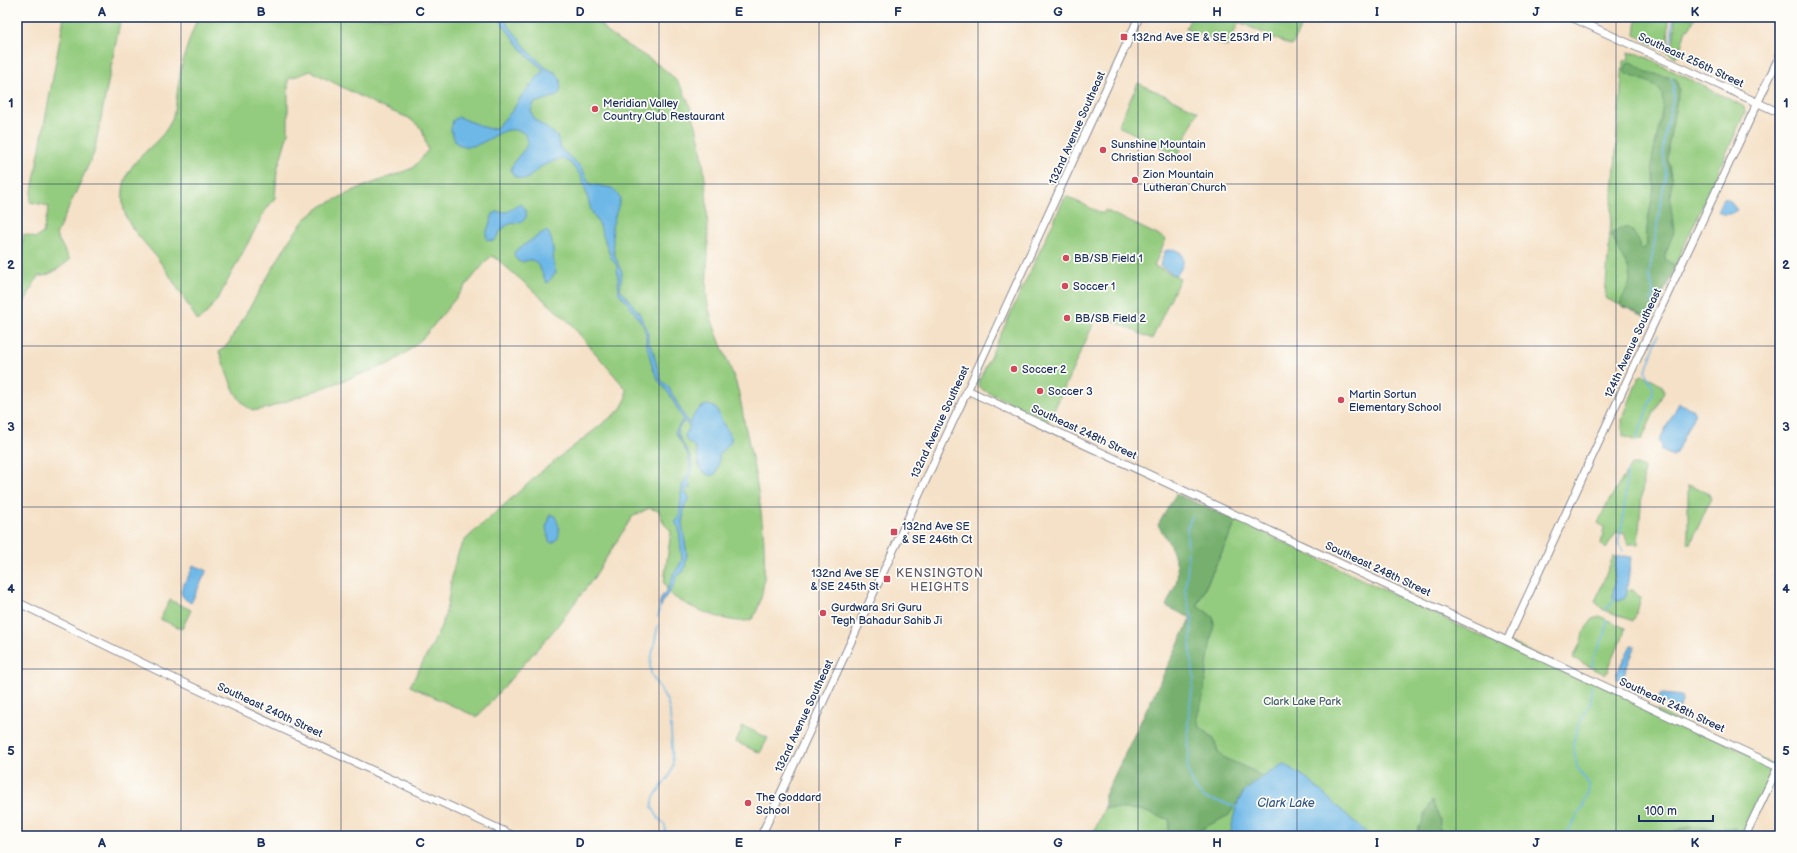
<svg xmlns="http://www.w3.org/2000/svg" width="1797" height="853" viewBox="0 0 1797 853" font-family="'Balsamiq Sans',sans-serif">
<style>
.green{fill:#94cc7f;stroke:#587e6e}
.forest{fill:#77b06e;stroke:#497066}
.water{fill:#6eb8e7;stroke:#4474a2}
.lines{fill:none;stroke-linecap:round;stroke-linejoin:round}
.stream{stroke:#6eb8e7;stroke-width:1.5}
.secondary-casing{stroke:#888892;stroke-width:9}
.secondary{stroke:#fff;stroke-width:7}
.grid{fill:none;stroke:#1b2f5e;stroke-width:1;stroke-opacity:0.55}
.poi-dot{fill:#d1495b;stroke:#fdfcf7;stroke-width:1.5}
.labels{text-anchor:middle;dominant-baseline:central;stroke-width:3.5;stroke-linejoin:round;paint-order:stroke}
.poi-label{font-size:11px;fill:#1b2f5e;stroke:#fdfcf7;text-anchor:start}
.street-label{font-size:11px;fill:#1b2f5e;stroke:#fdfcf7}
.park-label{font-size:11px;fill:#3f5e68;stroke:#fdfcf7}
.neighbourhood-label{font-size:12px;letter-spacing:1px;fill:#625a69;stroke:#fdfcf7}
.water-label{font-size:12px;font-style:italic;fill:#345887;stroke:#fdfcf7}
.neatline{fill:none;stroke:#1b2f5e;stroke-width:1.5}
.grid-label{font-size:13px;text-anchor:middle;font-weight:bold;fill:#1b2f5e}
</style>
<rect width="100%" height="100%" fill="#fdfcf7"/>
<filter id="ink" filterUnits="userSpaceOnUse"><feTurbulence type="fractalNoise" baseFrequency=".025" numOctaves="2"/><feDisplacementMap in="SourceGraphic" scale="8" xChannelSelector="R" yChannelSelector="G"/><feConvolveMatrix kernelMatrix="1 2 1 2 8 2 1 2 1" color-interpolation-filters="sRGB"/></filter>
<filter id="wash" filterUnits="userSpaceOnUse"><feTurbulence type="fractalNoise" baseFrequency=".012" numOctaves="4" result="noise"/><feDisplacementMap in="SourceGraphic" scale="16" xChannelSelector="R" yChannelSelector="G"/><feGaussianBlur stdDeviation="0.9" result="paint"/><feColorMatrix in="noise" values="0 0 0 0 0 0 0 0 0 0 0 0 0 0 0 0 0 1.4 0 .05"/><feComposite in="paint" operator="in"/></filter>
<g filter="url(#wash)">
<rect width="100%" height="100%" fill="#f5e1c7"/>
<path class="green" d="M 64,17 L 121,17 L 94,153 L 56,235 L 70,260 C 62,266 48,278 38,276 L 19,313 L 17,312 L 17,270 L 24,234 L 35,238 L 43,233 L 49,206 L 30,202 Z
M 198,17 L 595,17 C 600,23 604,30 610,34 C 631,50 670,66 683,90 C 706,137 708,203 708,255 C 707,272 705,289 708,305 C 714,332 727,357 736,383 C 740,395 742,409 744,421 C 754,464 780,583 752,619 C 737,628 688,607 674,597 C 669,593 666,588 664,582 L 671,531 L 664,524 L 659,511 L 649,508 L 632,517 L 593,579 L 554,630 L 477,717 L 410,686 C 422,663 437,640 445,615 C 452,589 450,561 466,539 L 542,471 L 620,410 L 626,399 L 626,389 L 569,322 L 496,258 L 492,256 L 487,260 L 424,337 L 407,352 L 389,364 L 268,408 C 263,409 258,411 253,410 C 234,404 226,368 219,352 L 228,344 L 290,239 L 305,219 L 322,206 L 357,189 L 413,168 L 428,150 L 422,129 L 409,118 L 381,107 L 311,71 L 288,79 L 288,133 L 277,171 L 275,198 L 265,211 L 220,295 L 206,314 L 198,321 C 184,300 172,277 157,258 C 148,245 129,229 125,214 C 121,202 122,184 128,173 C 139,152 163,142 172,119 C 177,105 177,89 180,75 C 183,55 191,35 198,17 Z
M 1191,17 L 1305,17 L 1292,46 L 1239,22 L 1227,47 L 1186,28 Z
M 1637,17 L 1669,17 L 1668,46 L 1673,48 L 1675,17 L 1695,17 L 1690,28 L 1686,29 L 1680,50 L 1676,57 L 1635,35 Z
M 1628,52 L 1639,54 L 1741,105 L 1744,107 L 1745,112 L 1651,319 L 1605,298 L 1623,61 L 1629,59 Z
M 1138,83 L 1198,111 L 1178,155 L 1118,126 Z
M 1068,197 L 1103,214 L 1105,210 L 1166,239 L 1154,266 L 1180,278 L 1152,339 L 1098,314 L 1049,421 L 983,390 L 979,386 L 979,381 L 1064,199 Z
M 1642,375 C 1650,378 1662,382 1664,391 L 1642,439 L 1636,441 L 1623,436 L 1622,420 L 1639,377 Z
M 1631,465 L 1637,465 L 1644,468 L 1638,544 L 1628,544 L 1624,533 L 1619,534 L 1617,531 L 1606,549 L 1601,544 L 1604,527 L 1598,523 L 1607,504 Z
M 1688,485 L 1708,493 L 1711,498 L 1691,543 L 1688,543 Z
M 1237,520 L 1504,647 L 1507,641 L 1778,767 L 1745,836 L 1092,836 L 1140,727 Z
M 1613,557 L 1616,557 L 1614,581 L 1626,596 L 1627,590 L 1633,590 L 1641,598 L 1637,612 L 1633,621 L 1602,609 L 1595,602 Z
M 170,600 L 191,610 L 182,629 L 160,619 Z
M 1599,616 L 1625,628 C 1623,643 1611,656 1608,672 L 1604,674 L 1573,658 L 1581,642 L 1583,632 L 1593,619 Z
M 743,726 L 768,738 L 760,753 L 736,742 Z"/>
<path class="forest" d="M 1632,62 L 1647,72 L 1676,79 L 1679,89 L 1668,148 L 1668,160 L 1672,181 L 1670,197 L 1674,232 L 1665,255 L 1665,259 L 1673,264 L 1675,268 L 1651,319 L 1620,305 C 1621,296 1631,287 1630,278 C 1629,262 1615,249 1612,234 C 1617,228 1623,227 1630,228 L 1637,238 L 1641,249 L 1643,249 L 1647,246 C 1644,223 1654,202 1654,179 C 1654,174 1651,169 1652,164 C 1652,150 1668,102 1661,92 C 1653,81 1638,79 1626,74 L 1624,70 L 1627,64 Z
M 1176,494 L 1237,520 L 1197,605 L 1213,617 L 1214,624 L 1210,645 L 1203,698 L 1197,717 L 1200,727 L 1214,738 L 1218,752 L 1222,757 L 1252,770 L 1264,778 L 1243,793 L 1229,815 L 1198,831 L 1196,836 L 1167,836 L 1170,820 L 1140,810 L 1105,808 L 1105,795 L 1191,618 L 1166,606 C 1169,598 1174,591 1176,583 C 1182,564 1168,540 1158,525 Z
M 1432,801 L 1440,820 L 1439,836 L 1415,836 Z
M 1688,827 L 1689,827 L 1737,828 L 1733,836 L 1662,836 Z"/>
<path class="water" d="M 497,17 L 502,17 L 530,53 L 546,68 L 556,73 L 560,79 L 561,90 L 557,96 L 534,103 L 531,111 L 534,119 L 557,136 L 561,149 L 581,167 L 590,184 L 612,188 L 618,194 L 620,198 L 619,203 L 612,227 L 614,254 L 622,273 L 620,289 L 639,313 L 648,331 L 648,342 L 652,348 L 661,380 L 668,386 L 687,421 L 690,423 C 693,414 704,399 715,408 C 719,411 719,417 722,421 C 724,427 730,431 731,437 C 733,445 723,448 720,454 C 717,461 721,482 705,473 C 694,467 701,453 693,445 C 692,444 688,442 686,440 L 685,436 L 690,426 L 684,421 L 678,429 C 677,442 694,453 692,469 C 691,473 689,477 688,482 L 692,488 L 687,488 L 685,491 L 690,499 L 685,504 L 682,523 L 687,554 L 685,567 L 683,572 L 676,577 L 674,585 L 663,601 L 661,607 L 659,606 L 661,598 L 670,585 L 673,574 L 678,568 L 682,560 L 679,528 L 675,522 L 679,518 L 682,486 L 690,469 L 688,455 L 675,432 L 683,419 L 670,395 L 659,381 L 653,369 L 646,342 L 646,333 L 643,325 L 630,306 L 619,293 L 617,266 L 611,258 L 600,226 L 591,210 L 582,177 L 570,163 L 562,158 L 542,166 L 527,179 C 521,180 512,177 511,170 C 513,158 525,153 528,142 L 525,134 C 500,117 483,158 456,143 L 451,130 L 453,120 L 459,117 L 489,129 L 496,128 L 513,110 L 522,95 L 544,70 L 527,56 Z
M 1724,198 L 1729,200 L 1737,210 C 1731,214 1724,217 1718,211 Z
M 520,204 C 525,206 529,215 524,220 C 519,224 511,222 506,226 C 501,229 498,236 494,241 L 487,240 L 486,234 L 493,214 L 497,212 L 507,212 Z
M 545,231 L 548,232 C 556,244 551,260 556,273 L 547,283 C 542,277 540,259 529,260 C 526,261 522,262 519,262 L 514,256 L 515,251 Z
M 1174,249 L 1181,253 C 1185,260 1183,270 1175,275 L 1160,266 L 1165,251 Z
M 1679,403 L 1692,409 L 1695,413 L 1675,455 L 1673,456 L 1660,450 L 1662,446 L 1659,441 Z
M 550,514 L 555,516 C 559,525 563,538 552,543 L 549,541 L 546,527 L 549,520 Z
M 1623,556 L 1631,557 L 1626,596 L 1624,599 L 1618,600 L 1613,598 L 1616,557 Z
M 193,565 L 206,570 L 206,572 L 191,603 C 176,594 181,589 188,577 C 190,574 192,569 193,565 Z
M 1631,645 L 1635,647 L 1622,679 L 1616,679 L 1617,673 Z
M 1663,694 L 1681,696 L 1682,701 L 1680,708 L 1678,709 L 1666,704 L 1665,700 L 1662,702 L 1659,701 L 1660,695 Z
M 1284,764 L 1305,777 L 1370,836 L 1230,836 C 1233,823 1234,805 1243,794 C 1250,785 1274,769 1284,764 Z"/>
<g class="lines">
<path class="stream" d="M 1671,45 L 1673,17
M 1652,304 L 1653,291 L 1649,275 L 1666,172 L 1663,151 L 1665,133 L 1673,99 L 1674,85 L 1671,78
M 1636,441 L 1653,393 C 1655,383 1646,380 1646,371 L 1658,335
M 1192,516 L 1187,528 L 1188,565 L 1185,591 L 1192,618 L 1190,651 L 1194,677 L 1188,720 L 1189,755 L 1187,768 L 1193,784 L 1202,797 L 1237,807
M 1623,551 L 1618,543 L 1623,520 L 1627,471
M 1606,609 L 1615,599
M 658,617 L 660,605
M 658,625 L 650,665 L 651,674 L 667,701 L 670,712 L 673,766 L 670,775 L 654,797 L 652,807 L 659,819 L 665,825 L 666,836
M 1592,668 L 1593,658 L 1605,635 L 1607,621
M 1566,836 C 1572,824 1591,797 1589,784 L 1577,768 L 1573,743 L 1577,728 L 1591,702 L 1591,686"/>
</g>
</g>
<g filter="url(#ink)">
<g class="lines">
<defs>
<path id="secondary" d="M 1571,17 L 1780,113
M 967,390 L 1780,768
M 17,602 L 175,679 L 514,836
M 1507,641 L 1643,346 L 1780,55
M 761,836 C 886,562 1015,291 1139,17
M 1745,836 L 1778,767"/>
</defs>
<use href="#secondary" class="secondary-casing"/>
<use href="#secondary" class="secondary"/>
</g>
</g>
<path class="grid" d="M 181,17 L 181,836M 341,17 L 341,836M 500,17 L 500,836M 659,17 L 659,836M 819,17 L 819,836M 978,17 L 978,836M 1138,17 L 1138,836M 1297,17 L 1297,836M 1456,17 L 1456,836M 1616,17 L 1616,836M 17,184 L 1780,184M 17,346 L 1780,346M 17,507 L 1780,507M 17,669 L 1780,669"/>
<g class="poi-dot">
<rect x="1120" y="33" width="8" height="8" rx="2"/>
<circle cx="595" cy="109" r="4"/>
<circle cx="1103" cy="150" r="4"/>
<circle cx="1135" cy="180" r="4"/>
<circle cx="1066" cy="258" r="4"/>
<circle cx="1065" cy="286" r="4"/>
<circle cx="1067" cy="318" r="4"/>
<circle cx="1014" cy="369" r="4"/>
<circle cx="1040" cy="391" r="4"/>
<circle cx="1341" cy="400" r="4"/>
<rect x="890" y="528" width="8" height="8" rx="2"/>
<rect x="883" y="575" width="8" height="8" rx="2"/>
<circle cx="823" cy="613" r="4"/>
<circle cx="748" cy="803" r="4"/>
</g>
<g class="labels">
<g class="poi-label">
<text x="1132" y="37">132nd Ave SE &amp; SE 253rd Pl</text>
<text x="603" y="103">Meridian Valley<tspan x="603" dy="13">Country Club Restaurant</tspan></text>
<text x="1111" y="144">Sunshine Mountain<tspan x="1111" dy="13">Christian School</tspan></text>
<text x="1143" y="174">Zion Mountain<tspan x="1143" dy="13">Lutheran Church</tspan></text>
<text x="1074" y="258">BB/SB Field 1</text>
<text x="1073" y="286">Soccer 1</text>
<text x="1075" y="318">BB/SB Field 2</text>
<text x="1022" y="369">Soccer 2</text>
<text x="1048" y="391">Soccer 3</text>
<text x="1349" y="394">Martin Sortun<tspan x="1349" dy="13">Elementary School</tspan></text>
<text x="902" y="526">132nd Ave SE<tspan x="902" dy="13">&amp; SE 246th Ct</tspan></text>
<text x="879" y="573" text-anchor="end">132nd Ave SE<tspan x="879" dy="13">&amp; SE 245th St</tspan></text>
<text x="831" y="607">Gurdwara Sri Guru<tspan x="831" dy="13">Tegh Bahadur Sahib Ji</tspan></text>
<text x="756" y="797">The Goddard<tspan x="756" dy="13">School</tspan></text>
</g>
<g class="street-label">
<text transform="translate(1691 60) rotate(25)">Southeast 256th Street</text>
<text transform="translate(1077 128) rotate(-66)">132nd Avenue Southeast</text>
<text transform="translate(1633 343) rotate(-65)">124th Avenue Southeast</text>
<text transform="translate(940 422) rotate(-65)">132nd Avenue Southeast</text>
<text transform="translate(1084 432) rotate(25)">Southeast 248th Street</text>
<text transform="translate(1378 569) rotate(25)">Southeast 248th Street</text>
<text transform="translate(1672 705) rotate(25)">Southeast 248th Street</text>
<text transform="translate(270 710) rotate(25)">Southeast 240th Street</text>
<text transform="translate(804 716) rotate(-65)">132nd Avenue Southeast</text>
</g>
<g class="park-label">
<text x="1302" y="701">Clark Lake Park</text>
</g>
<g class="neighbourhood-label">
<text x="940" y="573">KENSINGTON<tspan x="940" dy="14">HEIGHTS</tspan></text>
</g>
<g class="water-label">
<text x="1286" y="803">Clark Lake</text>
</g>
</g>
<rect width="1797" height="853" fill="none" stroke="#fdfcf7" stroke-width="44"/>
<path d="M1639 815v6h74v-6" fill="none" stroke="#1b2f5e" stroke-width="2"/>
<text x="1645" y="815" font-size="12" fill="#1b2f5e" stroke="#fdfcf7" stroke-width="3" paint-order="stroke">100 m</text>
<rect x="22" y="22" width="1753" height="809" class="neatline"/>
<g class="grid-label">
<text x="102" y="16">A</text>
<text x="261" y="16">B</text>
<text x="420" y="16">C</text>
<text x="580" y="16">D</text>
<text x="739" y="16">E</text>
<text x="898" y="16">F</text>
<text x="1058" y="16">G</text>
<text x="1217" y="16">H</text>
<text x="1377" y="16">I</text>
<text x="1536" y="16">J</text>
<text x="1695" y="16">K</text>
<text x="11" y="107">1</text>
<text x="1786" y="107">1</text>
<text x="11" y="269">2</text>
<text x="1786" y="269">2</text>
<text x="11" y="431">3</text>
<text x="1786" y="431">3</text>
<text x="11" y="593">4</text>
<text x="1786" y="593">4</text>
<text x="11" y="755">5</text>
<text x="1786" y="755">5</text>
<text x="102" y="847">A</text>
<text x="261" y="847">B</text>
<text x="420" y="847">C</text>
<text x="580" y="847">D</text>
<text x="739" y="847">E</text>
<text x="898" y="847">F</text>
<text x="1058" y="847">G</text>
<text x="1217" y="847">H</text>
<text x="1377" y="847">I</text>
<text x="1536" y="847">J</text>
<text x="1695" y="847">K</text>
</g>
</svg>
